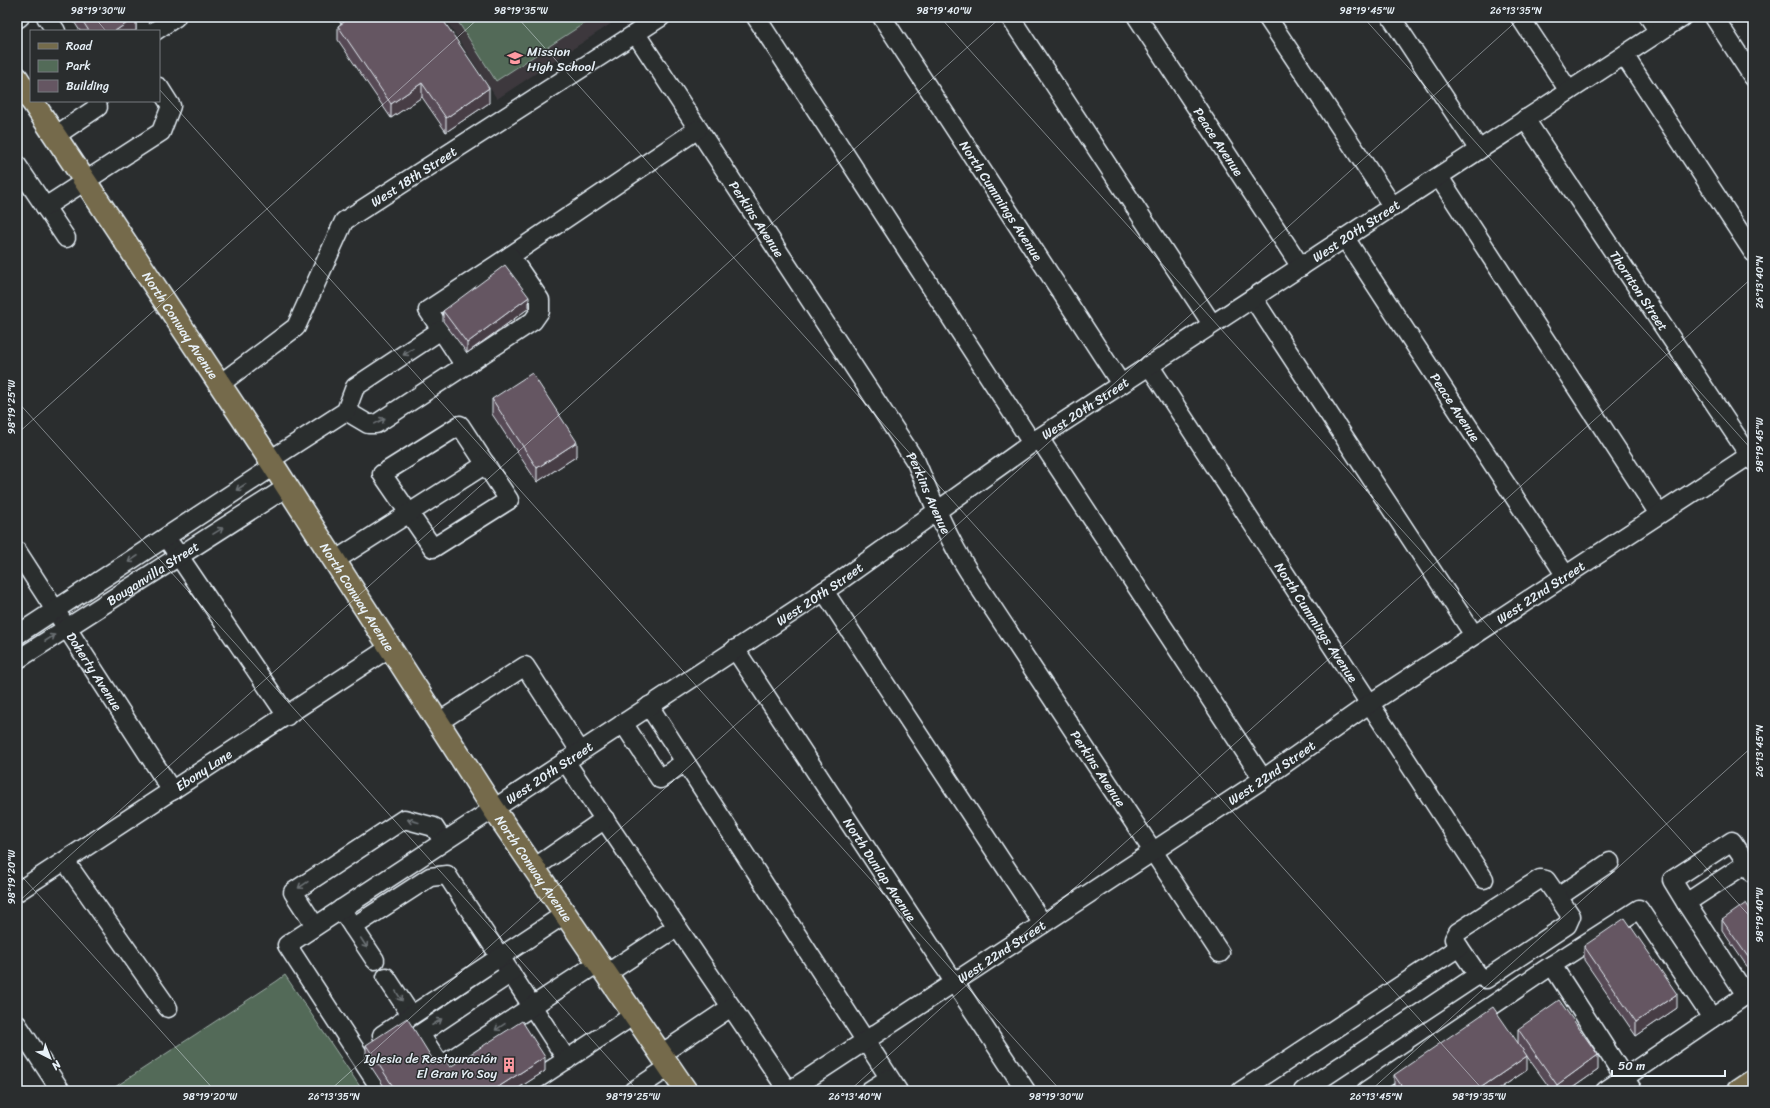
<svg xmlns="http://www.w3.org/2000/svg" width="1770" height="1108" viewBox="0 0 1770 1108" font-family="Sriracha,sans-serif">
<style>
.built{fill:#3c393e}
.green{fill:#536b58;stroke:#9eaea8}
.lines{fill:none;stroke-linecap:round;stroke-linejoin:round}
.minor-casing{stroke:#e8f1f8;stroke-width:21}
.major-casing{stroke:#e8f1f8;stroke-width:25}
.minor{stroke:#2a2d2e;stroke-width:18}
.major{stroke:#746b4b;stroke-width:22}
.wall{fill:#574a54;stroke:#e8f1f8}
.shaded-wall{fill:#473c45;stroke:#e8f1f8}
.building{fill:#655662;stroke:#e8f1f8}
.oneway{stroke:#6c7275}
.ticks{fill:none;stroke:#e8f1f8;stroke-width:1;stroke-opacity:0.45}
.labels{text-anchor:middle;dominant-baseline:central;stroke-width:3;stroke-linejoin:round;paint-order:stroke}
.poi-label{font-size:13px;fill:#e8f1f8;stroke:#2a2d2e;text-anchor:start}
.street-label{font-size:13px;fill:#e8f1f8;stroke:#2a2d2e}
.neatline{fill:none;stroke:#e8f1f8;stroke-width:1.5}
.ticks-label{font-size:10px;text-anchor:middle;fill:#e8f1f8}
</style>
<rect width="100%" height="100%" fill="#2a2d2e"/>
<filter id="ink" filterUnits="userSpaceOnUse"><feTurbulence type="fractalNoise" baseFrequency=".025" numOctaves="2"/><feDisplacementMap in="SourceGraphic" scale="8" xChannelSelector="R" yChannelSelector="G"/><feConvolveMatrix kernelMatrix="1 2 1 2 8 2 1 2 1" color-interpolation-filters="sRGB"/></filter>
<g filter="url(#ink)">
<path class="built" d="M 444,17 L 621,17 L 497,99 Z"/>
<path class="green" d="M 455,17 L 594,17 L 496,81 Z
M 285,975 L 363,1091 L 109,1091 L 277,981 Z"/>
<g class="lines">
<defs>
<g id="minor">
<path d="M 46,17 L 56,31"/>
<path d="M 134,17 L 143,31"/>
<path d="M 756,17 L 1032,443"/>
<path id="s1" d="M 882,17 L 1121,384"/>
<path d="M 1010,17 L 1212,324"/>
<path id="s2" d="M 1137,17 L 1301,267"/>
<path d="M 1267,17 L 1393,207"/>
<path d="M 1391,17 L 1479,150"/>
<path d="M 1520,17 L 1569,91"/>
<path d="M 1649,17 L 1659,32"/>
<path d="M 1714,17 L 1753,77"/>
<path d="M 17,19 L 20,17"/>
<path d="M 155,31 L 176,17"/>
<path id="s3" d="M 636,34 L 916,462 C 932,500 947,537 969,572 L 1220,953"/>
<path d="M 1624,55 L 1753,252"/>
<path id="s4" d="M 1525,119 L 1753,461"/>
<path d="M 55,136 L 98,107"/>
<path d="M 17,165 L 66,238"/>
<path d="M 1439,177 L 1659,514"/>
<path d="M 45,207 L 161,132 L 171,106 L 159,87"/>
<path id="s5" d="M 1345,238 L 1566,576"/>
<path d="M 510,256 L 698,129"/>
<path d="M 1253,298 L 1474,635"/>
<path id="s6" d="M 1149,365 L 1484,879"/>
<path id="s7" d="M 220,384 L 296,327 L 344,221 L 661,17"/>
<path d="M 346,411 L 368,424 L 376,424 L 533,321 L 540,311 L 540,300 L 510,256 L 428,310 L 465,366"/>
<path d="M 460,425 L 509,500 L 433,548 L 382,474 Z"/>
<path d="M 1039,438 L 1263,779"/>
<path d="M 270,460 L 346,411 L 355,387 L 441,330"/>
<path d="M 172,546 L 287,716"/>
<path id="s8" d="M 17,551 L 172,791"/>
<path d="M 334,561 L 486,464"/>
<path d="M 824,591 L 1043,924"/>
<path d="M 17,635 L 274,466"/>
<path id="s9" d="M 735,649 L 1026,1091"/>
<path id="s10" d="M 17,660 L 287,487"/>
<path d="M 649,706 L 898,1091"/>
<path d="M 437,723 L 525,666 L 580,751"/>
<path d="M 623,723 L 660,779 L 685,762"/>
<path d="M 565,761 L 788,1091"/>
<path d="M 65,861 L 168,1008"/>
<path d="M 534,868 L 605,819"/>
<path d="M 1753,873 L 1747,863 L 1686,903 L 1746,995 L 1753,998"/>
<path id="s11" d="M 17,892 L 389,648"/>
<path d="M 1558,897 L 1610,862"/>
<path d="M 1686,903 L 1672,880 L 1732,841 L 1747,863"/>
<path d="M 341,909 L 353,927 L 430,877 L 447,875 L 567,1060"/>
<path d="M 315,926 L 293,892 L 404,819 L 434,827 L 443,841"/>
<path d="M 353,927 L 375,960"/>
<path d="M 1459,947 L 1478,975"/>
<path d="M 1552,965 L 1639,909 L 1712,1018"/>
<path d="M 511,973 L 420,1034 L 441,1066 L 598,963"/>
<path d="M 606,974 L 677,927"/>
<path d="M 386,977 L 411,1015"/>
<path d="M 17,1024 L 61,1091"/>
<path d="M 382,1035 L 565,914"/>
<path d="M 661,1054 L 731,1007"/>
<path id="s12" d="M 382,1091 L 287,945 L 838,582 L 1039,438 L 1682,17"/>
<path d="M 519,1091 L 634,1015"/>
<path d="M 633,1091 L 669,1067"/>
<path id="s13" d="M 789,1091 L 1263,779 L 1369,704 L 1753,453"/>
<path d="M 869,1091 L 889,1078"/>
<path d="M 1241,1091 L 1459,947 L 1454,939 L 1458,932 L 1540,879 L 1546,880 L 1571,916 L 1567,925 L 1486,979 L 1478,975 L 1303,1091"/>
<path d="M 1366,1091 L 1552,965 L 1633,1091"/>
<path d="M 1605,1091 L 1746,995"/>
</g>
<g id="major">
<path d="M 17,78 L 31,100"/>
<path id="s14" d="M 32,101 L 270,460 L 493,808 L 686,1091"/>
<path d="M 1738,1091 L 1753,1081"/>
</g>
</defs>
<use href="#minor" class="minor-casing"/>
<use href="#major" class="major-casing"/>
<use href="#minor" class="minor"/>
<use href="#major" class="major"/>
</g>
<path class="wall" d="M 71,17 L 136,17 L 136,31 L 80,31 Z
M 336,17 L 441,17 L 489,103 L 446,132 L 422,97 L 391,118 L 338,40 L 338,26 L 341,24 Z
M 529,308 L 467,353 L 443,321 L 443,311 Z
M 492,399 L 577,456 L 537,482 L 492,414 Z
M 1753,914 L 1753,975 L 1722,930 L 1722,920 Z
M 1584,946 L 1677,1008 L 1636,1036 L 1584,960 Z
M 1518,1029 L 1598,1070 L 1568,1091 L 1552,1091 L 1518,1044 Z
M 366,1045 L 450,1067 L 545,1071 L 514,1091 L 387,1091 L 366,1059 Z
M 1527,1070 L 1496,1091 L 1395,1091 L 1394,1089 L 1394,1075 Z"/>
<path class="shaded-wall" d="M 136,17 L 136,31 L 115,31 Z
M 422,83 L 422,97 L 391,118 L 391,104 Z
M 489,88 L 489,103 L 446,132 L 446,118 Z
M 529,297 L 529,308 L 467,353 L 467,343 Z
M 577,442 L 577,456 L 537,482 L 537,468 Z
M 1677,994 L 1677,1008 L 1636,1036 L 1636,1022 Z
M 1598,1055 L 1598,1070 L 1568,1091 L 1557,1091 L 1557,1085 Z
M 1527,1056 L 1527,1070 L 1496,1091 L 1476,1091 Z
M 545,1057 L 545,1071 L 514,1091 L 492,1091 Z"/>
<path class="building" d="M 80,17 L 136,17 L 115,31 L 89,31 Z
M 346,17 L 441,17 L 489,88 L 446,118 L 422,83 L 391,104 L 338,26 L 347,20 Z
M 505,265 L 529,297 L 467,343 L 443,311 Z
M 532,373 L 577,442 L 537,468 L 492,399 Z
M 1746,903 L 1753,914 L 1753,964 L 1722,920 Z
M 1625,918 L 1677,994 L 1636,1022 L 1584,946 Z
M 1559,1000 L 1598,1055 L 1557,1085 L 1518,1029 Z
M 1493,1007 L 1527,1056 L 1476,1091 L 1405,1091 L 1394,1075 Z
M 407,1018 L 435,1063 L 444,1058 L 450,1067 L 522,1021 L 545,1057 L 492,1091 L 396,1091 L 366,1045 Z"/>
<defs><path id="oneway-shaft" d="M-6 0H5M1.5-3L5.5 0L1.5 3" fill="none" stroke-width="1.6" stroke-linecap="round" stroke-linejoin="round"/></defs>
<g class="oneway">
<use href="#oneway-shaft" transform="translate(408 352) rotate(147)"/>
<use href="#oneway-shaft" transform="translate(380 421) rotate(-29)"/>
<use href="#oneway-shaft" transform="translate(241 487) rotate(147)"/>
<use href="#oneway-shaft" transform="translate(218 531) rotate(-32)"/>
<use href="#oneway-shaft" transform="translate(133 559) rotate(147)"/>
<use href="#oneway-shaft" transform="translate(50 638) rotate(-33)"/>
<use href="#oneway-shaft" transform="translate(413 821) rotate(-165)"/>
<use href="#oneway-shaft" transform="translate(303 885) rotate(146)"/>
<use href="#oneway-shaft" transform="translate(364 943) rotate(57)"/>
<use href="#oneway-shaft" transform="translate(399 996) rotate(57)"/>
<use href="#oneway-shaft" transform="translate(437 1022) rotate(-33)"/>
<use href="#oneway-shaft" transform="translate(500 1027) rotate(146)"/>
</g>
</g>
<path class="ticks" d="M 94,17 L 106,31M 517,17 L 1484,1091M 940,17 L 1753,920M 1363,17 L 1753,451M 159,89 L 1061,1091M 17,401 L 638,1091M 17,434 L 480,17M 17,871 L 215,1091M 17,903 L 1001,17M 329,1091 L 1521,17M 849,1091 L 1753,277M 1370,1091 L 1753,746"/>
<defs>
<symbol id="school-bare" viewBox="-9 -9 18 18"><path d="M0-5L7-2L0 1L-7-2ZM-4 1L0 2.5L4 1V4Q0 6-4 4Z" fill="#ff9aa2" stroke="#2a2d2e" stroke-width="2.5" paint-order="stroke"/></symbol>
<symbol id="building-bare" viewBox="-9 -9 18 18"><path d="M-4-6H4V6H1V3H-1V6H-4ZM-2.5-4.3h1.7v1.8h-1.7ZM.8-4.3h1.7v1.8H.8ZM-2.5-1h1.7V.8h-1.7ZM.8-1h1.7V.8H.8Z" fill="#ff9aa2" stroke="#2a2d2e" stroke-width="2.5" paint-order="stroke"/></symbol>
</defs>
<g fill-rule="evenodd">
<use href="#school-bare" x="504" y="47" width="22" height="22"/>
<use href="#building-bare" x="498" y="1054" width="22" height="22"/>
</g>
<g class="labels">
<g class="poi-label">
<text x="527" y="51">Mission<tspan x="527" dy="15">High School</tspan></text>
<text x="497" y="1058" text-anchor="end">Iglesia de Restauración<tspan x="497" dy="15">El Gran Yo Soy</tspan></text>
</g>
<g class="street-label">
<text stroke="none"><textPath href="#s2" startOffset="149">Peace Avenue</textPath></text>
<text stroke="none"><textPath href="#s7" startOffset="294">West 18th Street</textPath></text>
<text stroke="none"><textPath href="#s1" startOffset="219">North Cummings Avenue</textPath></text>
<text stroke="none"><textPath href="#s3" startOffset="221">Perkins Avenue</textPath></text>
<text stroke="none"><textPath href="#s12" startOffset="1460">West 20th Street</textPath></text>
<text stroke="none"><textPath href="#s4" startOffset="206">Thornton Street</textPath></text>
<text stroke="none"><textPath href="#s14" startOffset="269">North Conway Avenue</textPath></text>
<text stroke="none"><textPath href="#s5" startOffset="202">Peace Avenue</textPath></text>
<text stroke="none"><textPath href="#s12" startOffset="1136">West 20th Street</textPath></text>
<text stroke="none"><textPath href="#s3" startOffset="545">Perkins Avenue</textPath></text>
<text stroke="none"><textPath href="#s10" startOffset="161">Bouganvilla Street</textPath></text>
<text stroke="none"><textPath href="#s13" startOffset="902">West 22nd Street</textPath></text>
<text stroke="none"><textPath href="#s12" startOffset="812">West 20th Street</textPath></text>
<text stroke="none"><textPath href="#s14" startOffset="593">North Conway Avenue</textPath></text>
<text stroke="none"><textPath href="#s6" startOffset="307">North Cummings Avenue</textPath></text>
<text stroke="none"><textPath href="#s8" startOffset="143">Doherty Avenue</textPath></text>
<text stroke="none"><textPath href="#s3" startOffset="869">Perkins Avenue</textPath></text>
<text stroke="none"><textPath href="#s11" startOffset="223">Ebony Lane</textPath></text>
<text stroke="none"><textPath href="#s12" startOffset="488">West 20th Street</textPath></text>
<text stroke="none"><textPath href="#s13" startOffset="578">West 22nd Street</textPath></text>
<text stroke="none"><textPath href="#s14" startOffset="917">North Conway Avenue</textPath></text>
<text stroke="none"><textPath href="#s9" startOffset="264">North Dunlap Avenue</textPath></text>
<text stroke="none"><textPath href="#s13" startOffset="254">West 22nd Street</textPath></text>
</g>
</g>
<rect width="1770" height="1108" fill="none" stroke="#2a2d2e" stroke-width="44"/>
<rect x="30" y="30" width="130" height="72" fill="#2a2d2e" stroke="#767b7f"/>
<rect x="38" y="43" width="20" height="6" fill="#746b4b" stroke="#767b7f"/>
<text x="66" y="50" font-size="12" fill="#e8f1f8">Road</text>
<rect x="38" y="60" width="20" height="12" fill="#536b58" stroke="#767b7f"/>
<text x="66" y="70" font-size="12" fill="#e8f1f8">Park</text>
<rect x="38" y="80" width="20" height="12" fill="#655662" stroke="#767b7f"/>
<text x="66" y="90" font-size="12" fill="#e8f1f8">Building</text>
<g transform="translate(50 1058) rotate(138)" stroke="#2a2d2e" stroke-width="3" paint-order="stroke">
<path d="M0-3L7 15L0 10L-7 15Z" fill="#e8f1f8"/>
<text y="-6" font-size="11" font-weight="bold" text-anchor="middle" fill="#e8f1f8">N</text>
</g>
<path d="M1612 1070v6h113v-6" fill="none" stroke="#e8f1f8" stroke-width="2"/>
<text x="1618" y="1070" font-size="12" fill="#e8f1f8" stroke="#2a2d2e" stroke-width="3" paint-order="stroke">50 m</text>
<rect x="22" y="22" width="1726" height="1064" class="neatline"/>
<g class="ticks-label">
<text x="98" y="14">98°19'30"W</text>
<text x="521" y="14">98°19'35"W</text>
<text x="944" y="14">98°19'40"W</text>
<text x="1367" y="14">98°19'45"W</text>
<text x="1516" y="14">26°13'35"N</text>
<text transform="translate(1759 282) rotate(-90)" y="4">26°13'40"N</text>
<text transform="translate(11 407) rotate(-90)" y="4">98°19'25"W</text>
<text transform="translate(1759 445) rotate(-90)" y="4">98°19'45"W</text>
<text transform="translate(1759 751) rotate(-90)" y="4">26°13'45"N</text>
<text transform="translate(11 877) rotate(-90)" y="4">98°19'20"W</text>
<text transform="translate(1759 915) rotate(-90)" y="4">98°19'40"W</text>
<text x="210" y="1100">98°19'20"W</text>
<text x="334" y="1100">26°13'35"N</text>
<text x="633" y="1100">98°19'25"W</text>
<text x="855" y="1100">26°13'40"N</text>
<text x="1056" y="1100">98°19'30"W</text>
<text x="1376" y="1100">26°13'45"N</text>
<text x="1479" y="1100">98°19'35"W</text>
</g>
</svg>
